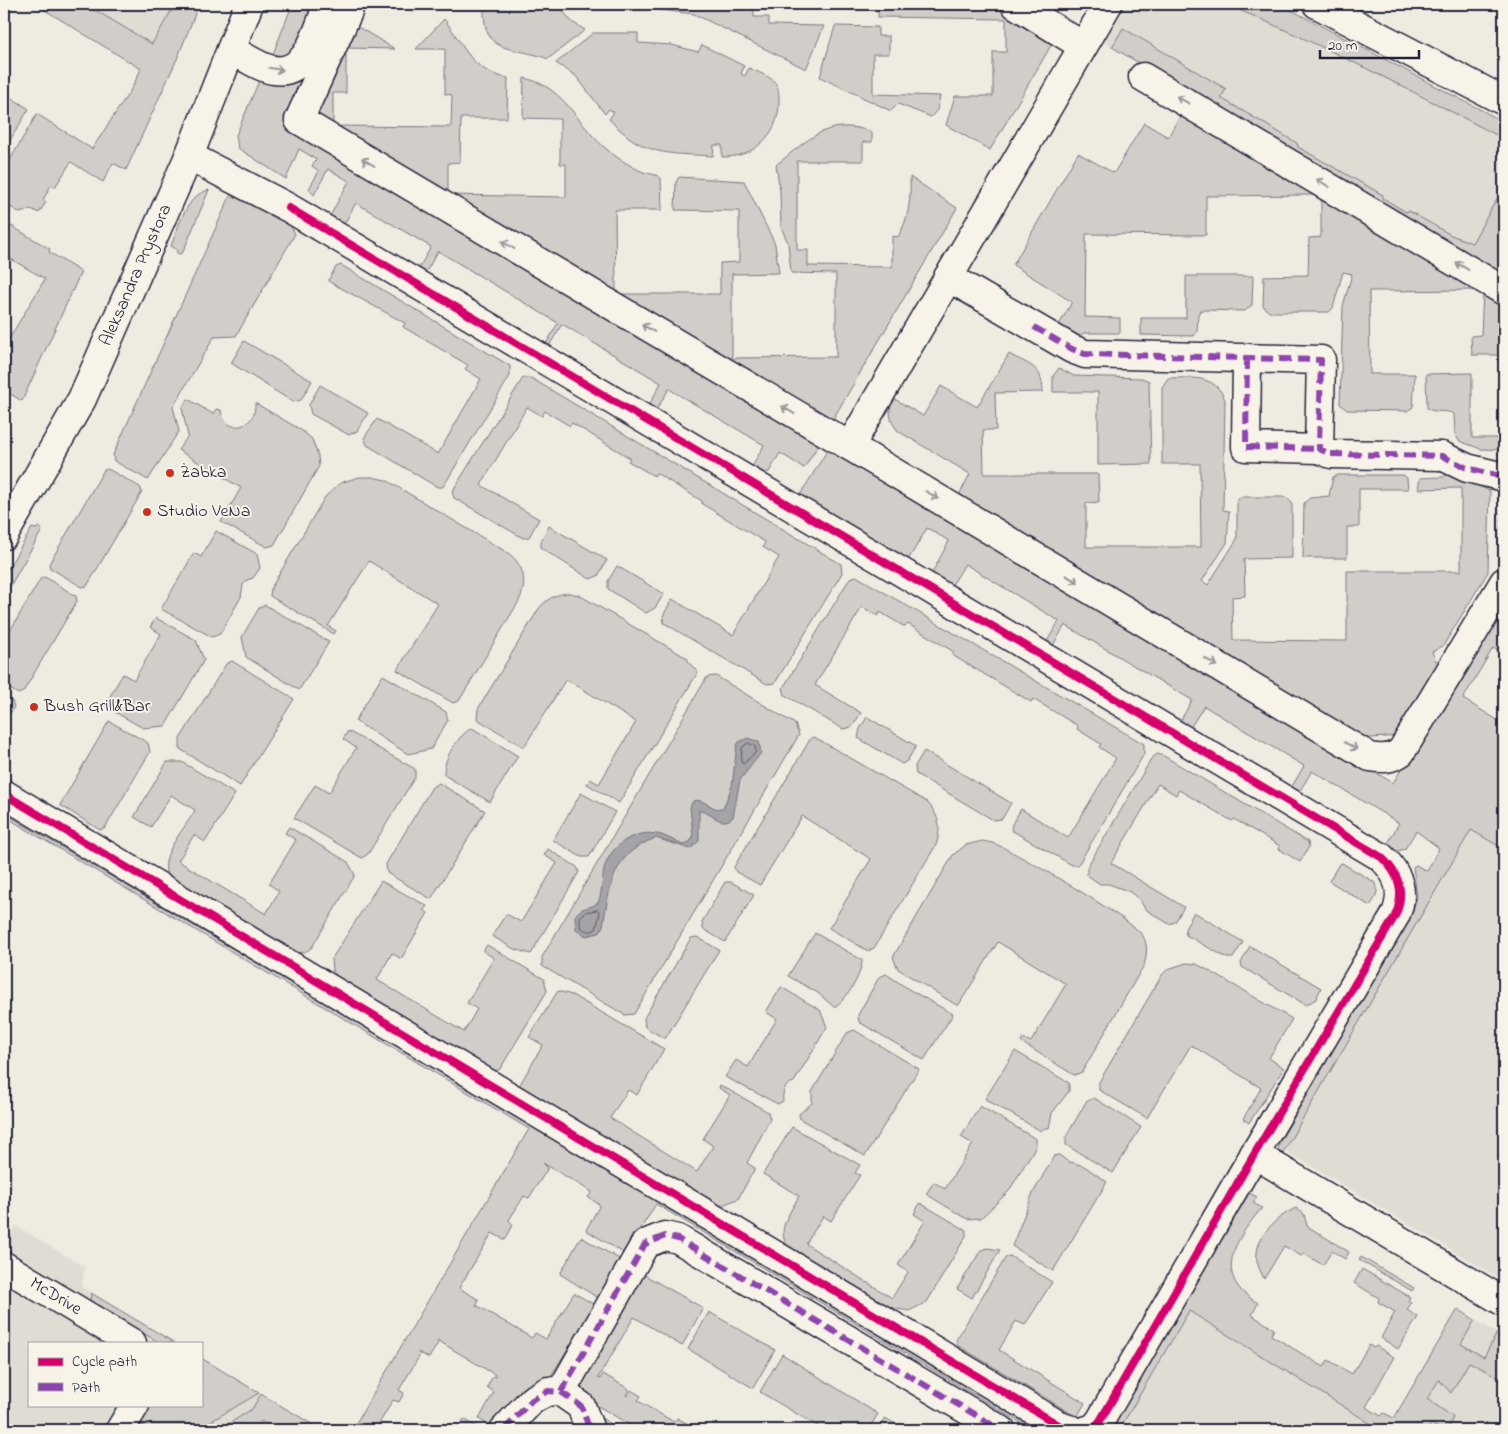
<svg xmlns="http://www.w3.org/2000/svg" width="1508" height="1434" viewBox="0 0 1508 1434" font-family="'Indie Flower',sans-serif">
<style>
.built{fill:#dfdcd4}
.green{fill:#d1cdc9;stroke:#7a7882}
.water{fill:#a6a3a6;stroke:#716f7b}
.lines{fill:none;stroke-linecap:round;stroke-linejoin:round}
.shore{stroke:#575666;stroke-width:1}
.minor-casing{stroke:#22223b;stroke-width:31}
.minor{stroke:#f7f3e8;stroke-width:28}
.quiet{stroke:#8e44ad;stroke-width:6;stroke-dasharray:12 6;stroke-linecap:butt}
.cycleway-casing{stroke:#f7f3e8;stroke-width:11}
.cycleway{stroke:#d6006c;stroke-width:8}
.oneway{stroke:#97959a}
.poi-dot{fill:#c8321e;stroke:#f7f3e8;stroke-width:2}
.labels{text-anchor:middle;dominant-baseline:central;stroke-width:4;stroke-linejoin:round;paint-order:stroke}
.street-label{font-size:18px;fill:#22223b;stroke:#f7f3e8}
.poi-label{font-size:18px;fill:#22223b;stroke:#f7f3e8;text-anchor:start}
</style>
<rect width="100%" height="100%" fill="#eeebe1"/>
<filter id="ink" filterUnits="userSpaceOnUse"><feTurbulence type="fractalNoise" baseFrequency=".02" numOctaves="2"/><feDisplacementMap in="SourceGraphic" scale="10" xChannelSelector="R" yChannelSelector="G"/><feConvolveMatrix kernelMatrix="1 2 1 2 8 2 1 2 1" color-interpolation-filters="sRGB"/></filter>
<g filter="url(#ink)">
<path class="built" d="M 85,4 L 175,4 L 152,44 Z
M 1127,4 L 1225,4 L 1271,23 L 1379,74 L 1504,139 L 1504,186 L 1465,256 L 1104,42 Z
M 1471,830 L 1504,849 L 1504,1281 L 1284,1150 Z
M 16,1226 L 85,1267 L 82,1287 L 175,1343 L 29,1343 L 29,1405 L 201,1405 L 201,1358 L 322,1430 L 4,1430 L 4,1241 L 6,1242 Z
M 1189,1311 L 1381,1430 L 1119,1430 Z
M 1475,1320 L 1504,1337 L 1504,1430 L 1409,1430 Z"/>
<path class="green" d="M 35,4 L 85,4 L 152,44 L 175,4 L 199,4 L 177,59 L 126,170 L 113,163 L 103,182 L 71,162 L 55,187 L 51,185 L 43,200 L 46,202 L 39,213 L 31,209 L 20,213 L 4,203 L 4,170 L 37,114 L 92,149 L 132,88 L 141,69 Z
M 484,4 L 557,4 L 572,22 L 585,30 L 548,59 C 511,44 482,58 484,4 Z
M 589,4 L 638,4 L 636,9 L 601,9 Z
M 660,4 L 754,4 L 754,17 L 769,17 L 769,25 L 824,26 L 806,69 L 694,14 L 660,10 Z
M 878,4 L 991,4 L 1053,42 L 990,150 L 946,125 L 955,96 L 993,96 L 993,52 L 1006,52 L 1006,19 L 878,17 Z
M 1225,4 L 1278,4 L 1295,12 L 1504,122 L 1504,139 C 1412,91 1320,43 1225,4 Z
M 297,5 L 305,7 L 310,14 C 303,31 295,63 273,54 L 291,8 Z
M 444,19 C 465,46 471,72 508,78 L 507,118 L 461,118 L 460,162 L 448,163 L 448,195 L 566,197 L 566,164 L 560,164 L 560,119 L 523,118 L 524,78 C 567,87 577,127 610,152 C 620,160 632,167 643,172 C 650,174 656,174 661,178 L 662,210 L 615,210 L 616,294 L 720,294 L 720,263 L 739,262 L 739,211 L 675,210 L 676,182 L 679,177 L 744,181 L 775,244 L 779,273 L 732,274 L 732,358 L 836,357 L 836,274 L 791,273 L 788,243 L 781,227 L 780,191 L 776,165 C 808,140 828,116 872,132 L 872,142 L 863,142 L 863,161 L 797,161 L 797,250 L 808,250 L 808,266 L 892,267 L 892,236 L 898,237 C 909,218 911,199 910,177 L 957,208 L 830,424 L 311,115 L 353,24 L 395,49 L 346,48 L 346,93 L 333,93 L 333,126 L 451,127 L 452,95 L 445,94 L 445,49 L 416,49 Z
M 835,26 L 878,27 L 878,36 L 889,36 L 889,54 L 873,54 L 873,94 L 940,96 L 937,110 L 931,117 L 898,104 L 891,111 L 820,77 Z
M 1123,28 L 1226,89 L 1221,98 L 1297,143 L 1298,147 L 1383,195 L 1383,198 L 1406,212 L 1409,211 L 1451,235 L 1472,243 L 1504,186 L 1504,280 L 1112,47 Z
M 593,33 L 638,33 L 638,43 L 672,45 L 698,52 L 702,45 L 744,66 L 741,74 L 745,76 L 749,68 C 757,72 771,76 776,84 C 779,89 779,96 779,103 C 779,135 753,158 722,157 L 722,145 L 714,145 L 713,156 C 665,153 645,157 609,119 L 614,112 L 609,109 L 605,114 L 576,76 L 556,63 Z
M 305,78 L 284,122 L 821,441 L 804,468 L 780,453 L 769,472 L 765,473 L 752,467 L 764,445 L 669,389 L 656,410 L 649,405 L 661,383 L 562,324 L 549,346 L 546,344 L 558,323 L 438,251 L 426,272 L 419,268 L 431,247 L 356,203 L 344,224 L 330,216 L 349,181 L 328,169 L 314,195 L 309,189 L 319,171 L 312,166 L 316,159 L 299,149 L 286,179 L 238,148 L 236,135 L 259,81 L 294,82 Z
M 4,93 L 29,109 L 4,150 Z
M 1182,112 L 1481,290 L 1369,291 L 1370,374 L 1415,374 L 1413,407 L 1407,411 L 1347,410 L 1340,404 L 1343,306 L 1352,274 L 1343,272 L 1333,308 L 1329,312 L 1269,312 L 1263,306 L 1264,276 L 1308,275 L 1309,238 L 1321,237 L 1321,195 L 1206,196 L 1206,235 L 1086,234 L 1085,317 L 1120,318 L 1120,333 L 1084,333 L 1078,337 L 1059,325 L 1072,302 L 1013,265 L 1078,153 L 1114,173 L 1144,123 L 1168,137 Z
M 209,190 L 183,252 L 180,254 L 177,253 L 176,249 L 171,246 C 179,226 186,195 209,190 Z
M 232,192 C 249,201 289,216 295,234 L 236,336 L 214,337 L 173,407 L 179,431 L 148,480 L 114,461 L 113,455 Z
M 8,224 L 50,249 L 49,252 L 81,272 L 22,401 L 4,390 L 4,347 L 45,279 L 4,255 L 4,225 Z
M 341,265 L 510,366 L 510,376 L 443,487 L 437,487 L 367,445 L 364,438 L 377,419 L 438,454 L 481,379 L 465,369 L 468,365 L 403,327 L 405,323 L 328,281 L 336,267 Z
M 1186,276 L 1253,276 L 1252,305 L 1245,311 L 1201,310 L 1198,314 L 1197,332 L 1194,336 L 1141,335 L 1141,318 L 1186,318 Z
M 1483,291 L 1504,304 L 1504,355 L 1472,355 L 1471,336 L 1481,335 Z
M 244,341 L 312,381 L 301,400 L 293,402 L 231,363 Z
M 1009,354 C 1030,366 1042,365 1043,392 L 995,393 L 996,430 L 983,430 L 984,474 L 1098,474 L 1099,502 L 1086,503 L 1086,547 L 1201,547 L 1200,464 L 1162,464 L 1162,387 L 1168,378 C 1191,378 1216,374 1225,400 L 1223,510 L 1229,511 L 1227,543 L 1202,581 L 1208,585 L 1237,539 L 1237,502 L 1240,497 L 1286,497 L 1292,503 L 1292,558 L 1244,559 L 1245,596 L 1232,597 L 1233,640 L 1347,641 L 1347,571 L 1461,571 L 1461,488 L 1418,489 L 1420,478 L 1443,477 L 1449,473 L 1490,491 L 1488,572 L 1443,646 L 1432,652 L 1436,661 L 1446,658 L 1398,736 L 1360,739 L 957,499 L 970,474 L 898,431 C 889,420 888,411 893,398 L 923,416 L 941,386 L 977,407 Z
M 1059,368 L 1074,376 L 1142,378 L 1149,381 L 1151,464 L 1098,465 L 1098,392 L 1053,392 L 1053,376 Z
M 1472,373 L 1472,438 L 1504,438 L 1504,450 L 1481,449 L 1459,441 L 1455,434 L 1454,414 C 1445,409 1435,414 1427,408 L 1426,374 Z
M 523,378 L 531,378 L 841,564 L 842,573 L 775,683 L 767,684 L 664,623 L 663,616 L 672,599 L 733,635 L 779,557 L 763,547 L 765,542 L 702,504 L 702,501 L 656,473 L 654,476 L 628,461 L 630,458 L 572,423 L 570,426 L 545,411 L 542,416 L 527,407 L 481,485 L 539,519 L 529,537 L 523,538 L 454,498 L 452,492 Z
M 320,385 L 368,413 L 357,431 L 349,435 L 311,414 L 309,405 Z
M 188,399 L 213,414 L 216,409 L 221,410 C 223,435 257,430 255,403 L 301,430 L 312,439 L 318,456 L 319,466 L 274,545 L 267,547 L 221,522 L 241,488 L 178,450 L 188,436 L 182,408 Z
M 830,446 L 1393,783 L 1497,611 L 1504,616 L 1504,654 L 1493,648 L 1463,699 L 1504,724 L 1504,849 L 1471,830 L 1281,1156 L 1278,1152 L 1279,1143 L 1410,919 L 1417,897 L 1413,867 L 1416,865 L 1427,871 L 1439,848 L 1416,831 L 1405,849 L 1397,851 L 1387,845 L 1399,823 L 1312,771 L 1299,792 L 1291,788 L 1304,766 L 1204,706 L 1190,728 L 1180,722 L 1192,700 L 1065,625 L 1052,647 L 1046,643 L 1059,621 L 965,564 L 952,585 L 932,573 L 949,541 L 927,528 L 908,560 L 800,495 Z
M 108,469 L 140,487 L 142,492 L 87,586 L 82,587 L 50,568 L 49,564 L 104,470 Z
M 1338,475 L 1403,475 L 1407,478 L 1408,489 L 1359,489 L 1359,527 L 1347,527 L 1347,558 L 1303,558 L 1304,503 L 1310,498 L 1329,496 L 1333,477 Z
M 359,477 L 372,477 L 386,480 L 508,553 C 524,565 528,582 519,601 L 459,701 L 453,703 L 397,670 L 438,604 L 369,561 L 328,626 L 336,631 L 334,634 L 270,596 L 271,588 L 325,497 L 340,483 Z
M 1501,509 L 1504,509 L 1504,562 L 1499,570 Z
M 549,526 L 607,560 L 598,576 L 590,579 L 541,548 L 541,541 Z
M 39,527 L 42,529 L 41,532 L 4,597 L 4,575 L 32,528 L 36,529 Z
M 216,531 L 257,554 L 260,568 L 253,578 L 247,580 L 243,585 L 241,597 L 220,634 L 212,637 L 161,609 L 194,553 L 201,557 Z
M 617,566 L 664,594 L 655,608 L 646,613 L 608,589 L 608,581 Z
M 856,576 L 1144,744 L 1144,754 L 1078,865 L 1072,865 L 1011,830 L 1012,824 L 1021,809 L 1068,838 L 1116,758 L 1099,747 L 1101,744 L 1077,729 L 1078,726 L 1033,699 L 1031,702 L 952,655 L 954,652 L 908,624 L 905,627 L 880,612 L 878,616 L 862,607 L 815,685 L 861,713 L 852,727 L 843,729 L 785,695 L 783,688 L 850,578 Z
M 45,577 L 76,596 L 77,601 L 23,692 L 18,694 L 4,685 L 4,641 L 41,578 Z
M 569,593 L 579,595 L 687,658 L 690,664 L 698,672 L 619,803 L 587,784 L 590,779 L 599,784 L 636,722 L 566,679 L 524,747 L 477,719 L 478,709 L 538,610 C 546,599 555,594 569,593 Z
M 265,605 L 329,642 L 299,690 L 246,657 L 242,637 L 259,608 Z
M 156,618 L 196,640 L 204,660 L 165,726 L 143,728 L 104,706 L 123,674 L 134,680 L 161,634 L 150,627 Z
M 232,661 L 294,699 L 240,786 L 180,749 L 180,739 L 226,664 Z
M 383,675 L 446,712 L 448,720 L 431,749 L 408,754 L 355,721 Z
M 716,676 L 795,724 L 799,735 L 634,1014 L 625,1015 L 542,966 L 542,957 L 707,677 Z
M 4,696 L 12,701 L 14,707 L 4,723 Z
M 867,717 L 916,746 L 907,761 L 902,764 L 858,738 L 860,729 Z
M 109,721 L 148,743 L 150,752 L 105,828 L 100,830 L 60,805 Z
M 472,728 L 518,756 L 490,802 L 444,775 C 443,759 458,735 472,728 Z
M 348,731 L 415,769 L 415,777 L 368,854 L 362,858 L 294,818 L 315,785 L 329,793 L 356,748 L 343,739 Z
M 814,737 L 927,802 C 939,815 942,828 936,845 L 874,948 L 868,951 L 829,928 L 871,859 L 802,816 L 760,885 L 736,872 L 734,867 L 811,738 Z
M 924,751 L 1011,803 L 1002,819 L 993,820 L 916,774 L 915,766 Z
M 1157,754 L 1164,756 L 1308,842 L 1309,847 L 1300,862 L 1279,849 L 1280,846 L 1234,819 L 1232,821 L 1179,790 L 1176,795 L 1158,784 L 1111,863 L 1184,907 L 1175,922 L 1169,924 L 1145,909 L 1140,900 L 1130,892 L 1109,884 L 1100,884 L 1087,875 L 1087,867 L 1152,758 Z
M 167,762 L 182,762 L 235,794 L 205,842 L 194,835 L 178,861 L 266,914 L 279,891 L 269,884 L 296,840 L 285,833 L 289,827 L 348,862 L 355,875 L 312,947 C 305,953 302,954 293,951 L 167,875 C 159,854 186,828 195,810 L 171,795 L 151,827 L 134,817 Z
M 439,783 L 485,811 L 431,899 L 387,873 L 386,864 L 432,787 Z
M 581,793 L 615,812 L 589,857 L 581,857 L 553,840 Z
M 4,813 L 1044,1430 L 1033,1430 L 656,1204 L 625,1254 L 586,1230 L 600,1205 L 588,1197 L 592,1192 L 543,1163 L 548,1168 L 529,1198 L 524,1196 L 509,1220 L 513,1225 L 505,1240 L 492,1233 L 459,1288 L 479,1300 L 476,1307 L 478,1306 L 532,1338 L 535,1333 L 546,1339 L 574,1293 L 595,1305 L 549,1379 L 491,1427 L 479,1419 L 494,1392 L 487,1387 L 493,1376 L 496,1377 L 497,1376 L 437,1340 L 438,1343 L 429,1358 L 418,1352 L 420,1355 L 399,1390 L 404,1393 L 399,1402 L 393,1400 L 376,1429 L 378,1430 L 352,1430 L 529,1129 L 4,816 Z
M 982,841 C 988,842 994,843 1000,846 C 1023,857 1132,919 1143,936 C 1148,945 1147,955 1144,965 L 1082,1072 L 1074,1075 L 1021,1042 L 1023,1038 L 1031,1042 L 1066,984 L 998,942 L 958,1006 L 898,969 L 893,957 L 953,855 L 966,845 Z
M 548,849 L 577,867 L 579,872 L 531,954 L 514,949 L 492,936 L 506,914 L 521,922 L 557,863 L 544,855 Z
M 1342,863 L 1374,882 C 1380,891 1376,897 1370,906 L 1329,881 L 1339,864 Z
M 381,881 L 427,906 L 424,910 L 428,913 L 401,959 L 392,953 L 377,980 L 464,1032 L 477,1009 L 467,1003 L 494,958 L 483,951 L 487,945 L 544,979 L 547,991 L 500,1069 L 495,1071 L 340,980 L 332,970 L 331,960 Z
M 725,882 L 731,882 L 754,895 L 725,942 L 703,929 L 702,922 Z
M 1194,912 L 1243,942 L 1233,958 L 1227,958 L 1186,935 L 1185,929 Z
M 815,933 L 862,960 C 862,974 847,1000 834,1007 L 818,993 L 788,976 Z
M 697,937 L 719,950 L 665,1039 L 645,1027 L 644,1018 L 691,938 Z
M 1250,946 L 1321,988 L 1316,999 L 1306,1005 L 1242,967 L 1241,963 Z
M 1186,963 L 1196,964 L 1206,969 L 1292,1019 L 1269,1058 L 1284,1068 L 1249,1123 L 1243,1119 L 1261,1088 L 1191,1045 L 1147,1118 L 1099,1090 L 1099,1082 L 1162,975 L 1168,969 Z
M 886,974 L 910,990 L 953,1014 L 924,1060 L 859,1022 L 858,1015 L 879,977 Z
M 781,987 L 820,1010 L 827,1027 L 794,1082 C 785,1084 782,1092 783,1101 L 778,1104 L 725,1077 L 736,1060 L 748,1067 L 777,1019 L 766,1012 Z
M 558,991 L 572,995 L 664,1049 L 637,1095 L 628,1090 L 610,1118 L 697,1172 L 713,1146 L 703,1139 L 730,1095 L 719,1088 L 720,1085 L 768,1112 L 770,1119 L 747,1163 L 755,1168 L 738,1199 L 720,1206 L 519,1086 L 543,1045 L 529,1037 Z
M 854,1030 L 919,1069 L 865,1156 L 800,1119 L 799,1114 L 812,1103 L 812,1092 L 847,1033 Z
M 1015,1051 L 1069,1083 L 1069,1091 L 1052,1113 L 1049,1128 L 1044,1128 L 1041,1131 L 985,1099 Z
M 1094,1098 L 1141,1127 L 1113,1173 L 1066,1145 L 1066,1137 L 1086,1102 Z
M 980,1106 L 1036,1139 L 1036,1146 L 1009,1191 L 981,1218 L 967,1219 L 926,1194 L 934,1182 L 945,1189 L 973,1144 L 961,1137 Z
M 792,1127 L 860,1165 L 855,1173 L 860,1175 L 831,1221 L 823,1216 L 806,1244 L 892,1298 L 908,1272 L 898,1265 L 925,1221 L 914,1214 L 920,1203 L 966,1230 L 966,1236 L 927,1302 L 909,1311 L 892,1308 L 787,1245 C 776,1228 791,1212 799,1196 L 763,1174 Z
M 1059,1155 L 1067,1161 L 1084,1166 L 1107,1182 L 1053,1271 L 1012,1246 L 1033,1193 L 1054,1156 Z
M 1249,1193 L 1257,1197 L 1253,1203 L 1262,1208 C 1235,1239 1211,1277 1258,1303 L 1252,1315 L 1274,1329 L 1271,1335 L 1324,1367 L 1328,1360 L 1352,1374 L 1369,1345 L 1374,1348 L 1376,1346 L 1394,1357 L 1366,1407 L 1381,1416 L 1384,1413 L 1394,1418 L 1458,1309 L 1475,1320 L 1461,1344 L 1484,1357 L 1497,1333 L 1504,1337 L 1504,1380 L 1469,1362 L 1451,1393 L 1439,1380 L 1427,1399 L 1453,1417 L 1448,1430 L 1441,1430 L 1431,1424 L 1427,1430 L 1381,1430 L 1189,1311 L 1119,1430 L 1110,1430 Z
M 1296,1208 L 1304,1214 L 1307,1226 L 1349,1252 L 1345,1259 L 1332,1251 L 1323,1265 L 1304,1254 L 1301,1256 L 1284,1246 L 1264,1279 C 1262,1274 1258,1267 1257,1261 C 1254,1237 1276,1217 1296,1208 Z
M 581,1237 L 621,1260 L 598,1298 L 560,1274 Z
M 987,1248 L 1000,1250 L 972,1298 L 957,1289 L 981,1250 Z
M 1010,1256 L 1052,1282 L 1025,1325 L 1016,1321 L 999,1350 L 1085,1403 L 1077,1417 L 957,1345 L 956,1340 L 1006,1257 Z
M 1361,1257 L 1414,1288 L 1412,1291 L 1359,1260 Z
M 1362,1269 L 1410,1297 L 1408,1301 L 1411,1303 L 1407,1310 L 1418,1317 L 1398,1349 L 1381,1338 L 1395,1312 L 1378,1302 L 1379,1298 L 1354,1283 Z
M 639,1272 L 703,1308 L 682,1346 L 634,1317 L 598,1378 L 600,1379 L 603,1374 L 629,1389 L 626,1395 L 627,1396 L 631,1390 L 641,1396 L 638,1401 L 674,1422 L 677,1418 L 699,1430 L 638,1430 L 580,1395 L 577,1385 Z
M 91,1293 L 175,1343 L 160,1343 L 90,1301 Z
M 709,1312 L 775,1350 L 753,1388 L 688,1349 Z
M 782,1354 L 878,1414 L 868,1430 L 824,1430 L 760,1392 Z
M 201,1358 L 259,1393 L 196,1430 L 150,1430 L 140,1424 L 152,1405 L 201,1405 Z
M 261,1394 L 322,1430 L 269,1430 L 271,1427 L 261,1421 L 255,1430 L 219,1430 L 252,1409 Z
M 601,1418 L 622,1430 L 601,1430 L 597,1420 Z
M 885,1418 L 906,1430 L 878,1430 Z
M 464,1419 L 482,1430 L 458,1430 Z"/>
<path class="water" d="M 748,738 L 759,742 L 761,753 L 740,780 L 733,817 C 721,829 711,811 699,811 L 699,841 L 690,849 L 656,838 C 612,853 610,886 603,926 L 599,933 L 586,936 L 576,929 L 575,916 C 582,906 588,909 598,903 C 602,894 602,880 604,869 C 611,844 636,828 661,835 C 669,837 675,842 683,845 L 691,841 L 693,835 L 690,807 L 693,801 C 704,797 711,811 723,809 L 732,786 L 737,745 L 739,742 Z"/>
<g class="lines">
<path class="shore" d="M 748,743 L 755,746 L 756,752 L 743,764 L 741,762 L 742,748 Z
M 598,910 L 600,913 L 596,929 C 590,933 584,931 580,926 L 580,917 L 586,912 Z"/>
<defs>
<g id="minor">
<path d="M 350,4 L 348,12 L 299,120 L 890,470 L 1370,757 C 1382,759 1391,759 1401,752 L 1504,582"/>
<path d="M 1015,4 L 1083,46"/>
<path d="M 1317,4 L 1504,101"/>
<path d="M 231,50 C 242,55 262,69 274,70 C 308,76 318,28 328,4"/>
<path d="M 1143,77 L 1504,291"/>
<path d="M 189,156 L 289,208 L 1381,857 C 1400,874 1405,894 1395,916 L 1242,1175 L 1100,1421 L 1093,1429 L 1087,1430"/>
<path d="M 948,277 L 1072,349 L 1085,354 L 1321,360 L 1319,449 L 1331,454 L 1442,456 L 1467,468 L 1504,477"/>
<path d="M 1247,358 L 1246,447 L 1319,449"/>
<path d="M 850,446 L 1108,4"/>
<path id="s1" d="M 4,535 L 82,399 L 189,156 L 249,4"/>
<path d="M 4,794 L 1062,1427 L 1072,1430"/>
<path d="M 1254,1154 L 1504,1302"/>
<path id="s2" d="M 4,1266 L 132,1343"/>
<path d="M 561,1392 L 645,1244 L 665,1236 L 678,1239 L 1001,1430"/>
<path d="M 120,1430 L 135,1405"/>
<path d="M 504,1430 L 532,1400 L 548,1391 L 561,1392 L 581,1406 L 590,1430"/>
</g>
</defs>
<use href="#minor" class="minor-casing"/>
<use href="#minor" class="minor"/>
<path class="quiet" d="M 1034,327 L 1072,349 L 1085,354 L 1321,360 L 1319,449 L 1331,454 L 1442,456 L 1467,468 L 1504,477
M 1247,358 L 1246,447 L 1319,449
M 561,1392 L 645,1244 L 665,1236 L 678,1239 L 1001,1430
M 504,1430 L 532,1400 L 548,1391 L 561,1392 L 581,1406 L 590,1430"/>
<defs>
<path id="cycleway" d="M 289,208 L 1381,857 C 1400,874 1405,894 1395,916 L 1242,1175 L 1100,1421 L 1093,1429 L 1087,1430
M 4,794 L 1062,1427 L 1072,1430"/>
</defs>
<use href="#cycleway" class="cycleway-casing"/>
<use href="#cycleway" class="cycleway"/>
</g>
<defs><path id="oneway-shaft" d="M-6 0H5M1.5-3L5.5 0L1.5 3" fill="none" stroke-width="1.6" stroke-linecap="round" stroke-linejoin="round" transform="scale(1.25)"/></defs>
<g class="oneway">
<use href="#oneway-shaft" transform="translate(276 69) rotate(9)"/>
<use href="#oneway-shaft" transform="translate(1183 100) rotate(-149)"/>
<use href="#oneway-shaft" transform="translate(368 162) rotate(-149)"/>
<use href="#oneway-shaft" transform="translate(1323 183) rotate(-149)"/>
<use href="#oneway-shaft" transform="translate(508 245) rotate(-149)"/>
<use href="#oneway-shaft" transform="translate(1462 266) rotate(-149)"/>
<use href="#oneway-shaft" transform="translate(648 328) rotate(-149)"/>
<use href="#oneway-shaft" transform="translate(788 410) rotate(-149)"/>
<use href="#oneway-shaft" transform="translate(932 495) rotate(31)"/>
<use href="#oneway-shaft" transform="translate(1072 579) rotate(31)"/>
<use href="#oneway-shaft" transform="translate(1211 662) rotate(31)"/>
<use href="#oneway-shaft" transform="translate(1351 746) rotate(31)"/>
</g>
</g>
<g class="poi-dot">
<circle cx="170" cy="473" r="5"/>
<circle cx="147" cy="512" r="5"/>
<circle cx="34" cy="707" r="5"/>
</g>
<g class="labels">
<g class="street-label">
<text stroke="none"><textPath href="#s1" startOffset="292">Aleksandra Prystora</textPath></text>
<text stroke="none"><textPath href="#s2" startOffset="60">McDrive</textPath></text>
</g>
<g class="poi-label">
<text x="180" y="473">Żabka</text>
<text x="157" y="512">Studio VeNa</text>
<text x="44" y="707">Bush Grill&amp;Bar</text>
</g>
</g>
<rect width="1508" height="1434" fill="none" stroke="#f7f3e8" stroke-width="20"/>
<rect x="10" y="10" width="1488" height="1414" fill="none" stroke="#22223b" stroke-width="2" filter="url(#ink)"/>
<rect x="28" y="1342" width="175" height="65" fill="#f7f3e8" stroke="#a29fa3"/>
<rect x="38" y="1358" width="25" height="8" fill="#d6006c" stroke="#a29fa3"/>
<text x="72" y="1366" font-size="15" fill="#22223b">Cycle path</text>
<rect x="38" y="1383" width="25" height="8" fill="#8e44ad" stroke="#a29fa3"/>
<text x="72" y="1392" font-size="15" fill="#22223b">Path</text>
<path d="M1320 50v8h99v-8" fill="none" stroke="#22223b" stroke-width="2.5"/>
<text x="1328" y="50" font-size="15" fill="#22223b" stroke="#f7f3e8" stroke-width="4" paint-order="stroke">20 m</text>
</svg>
